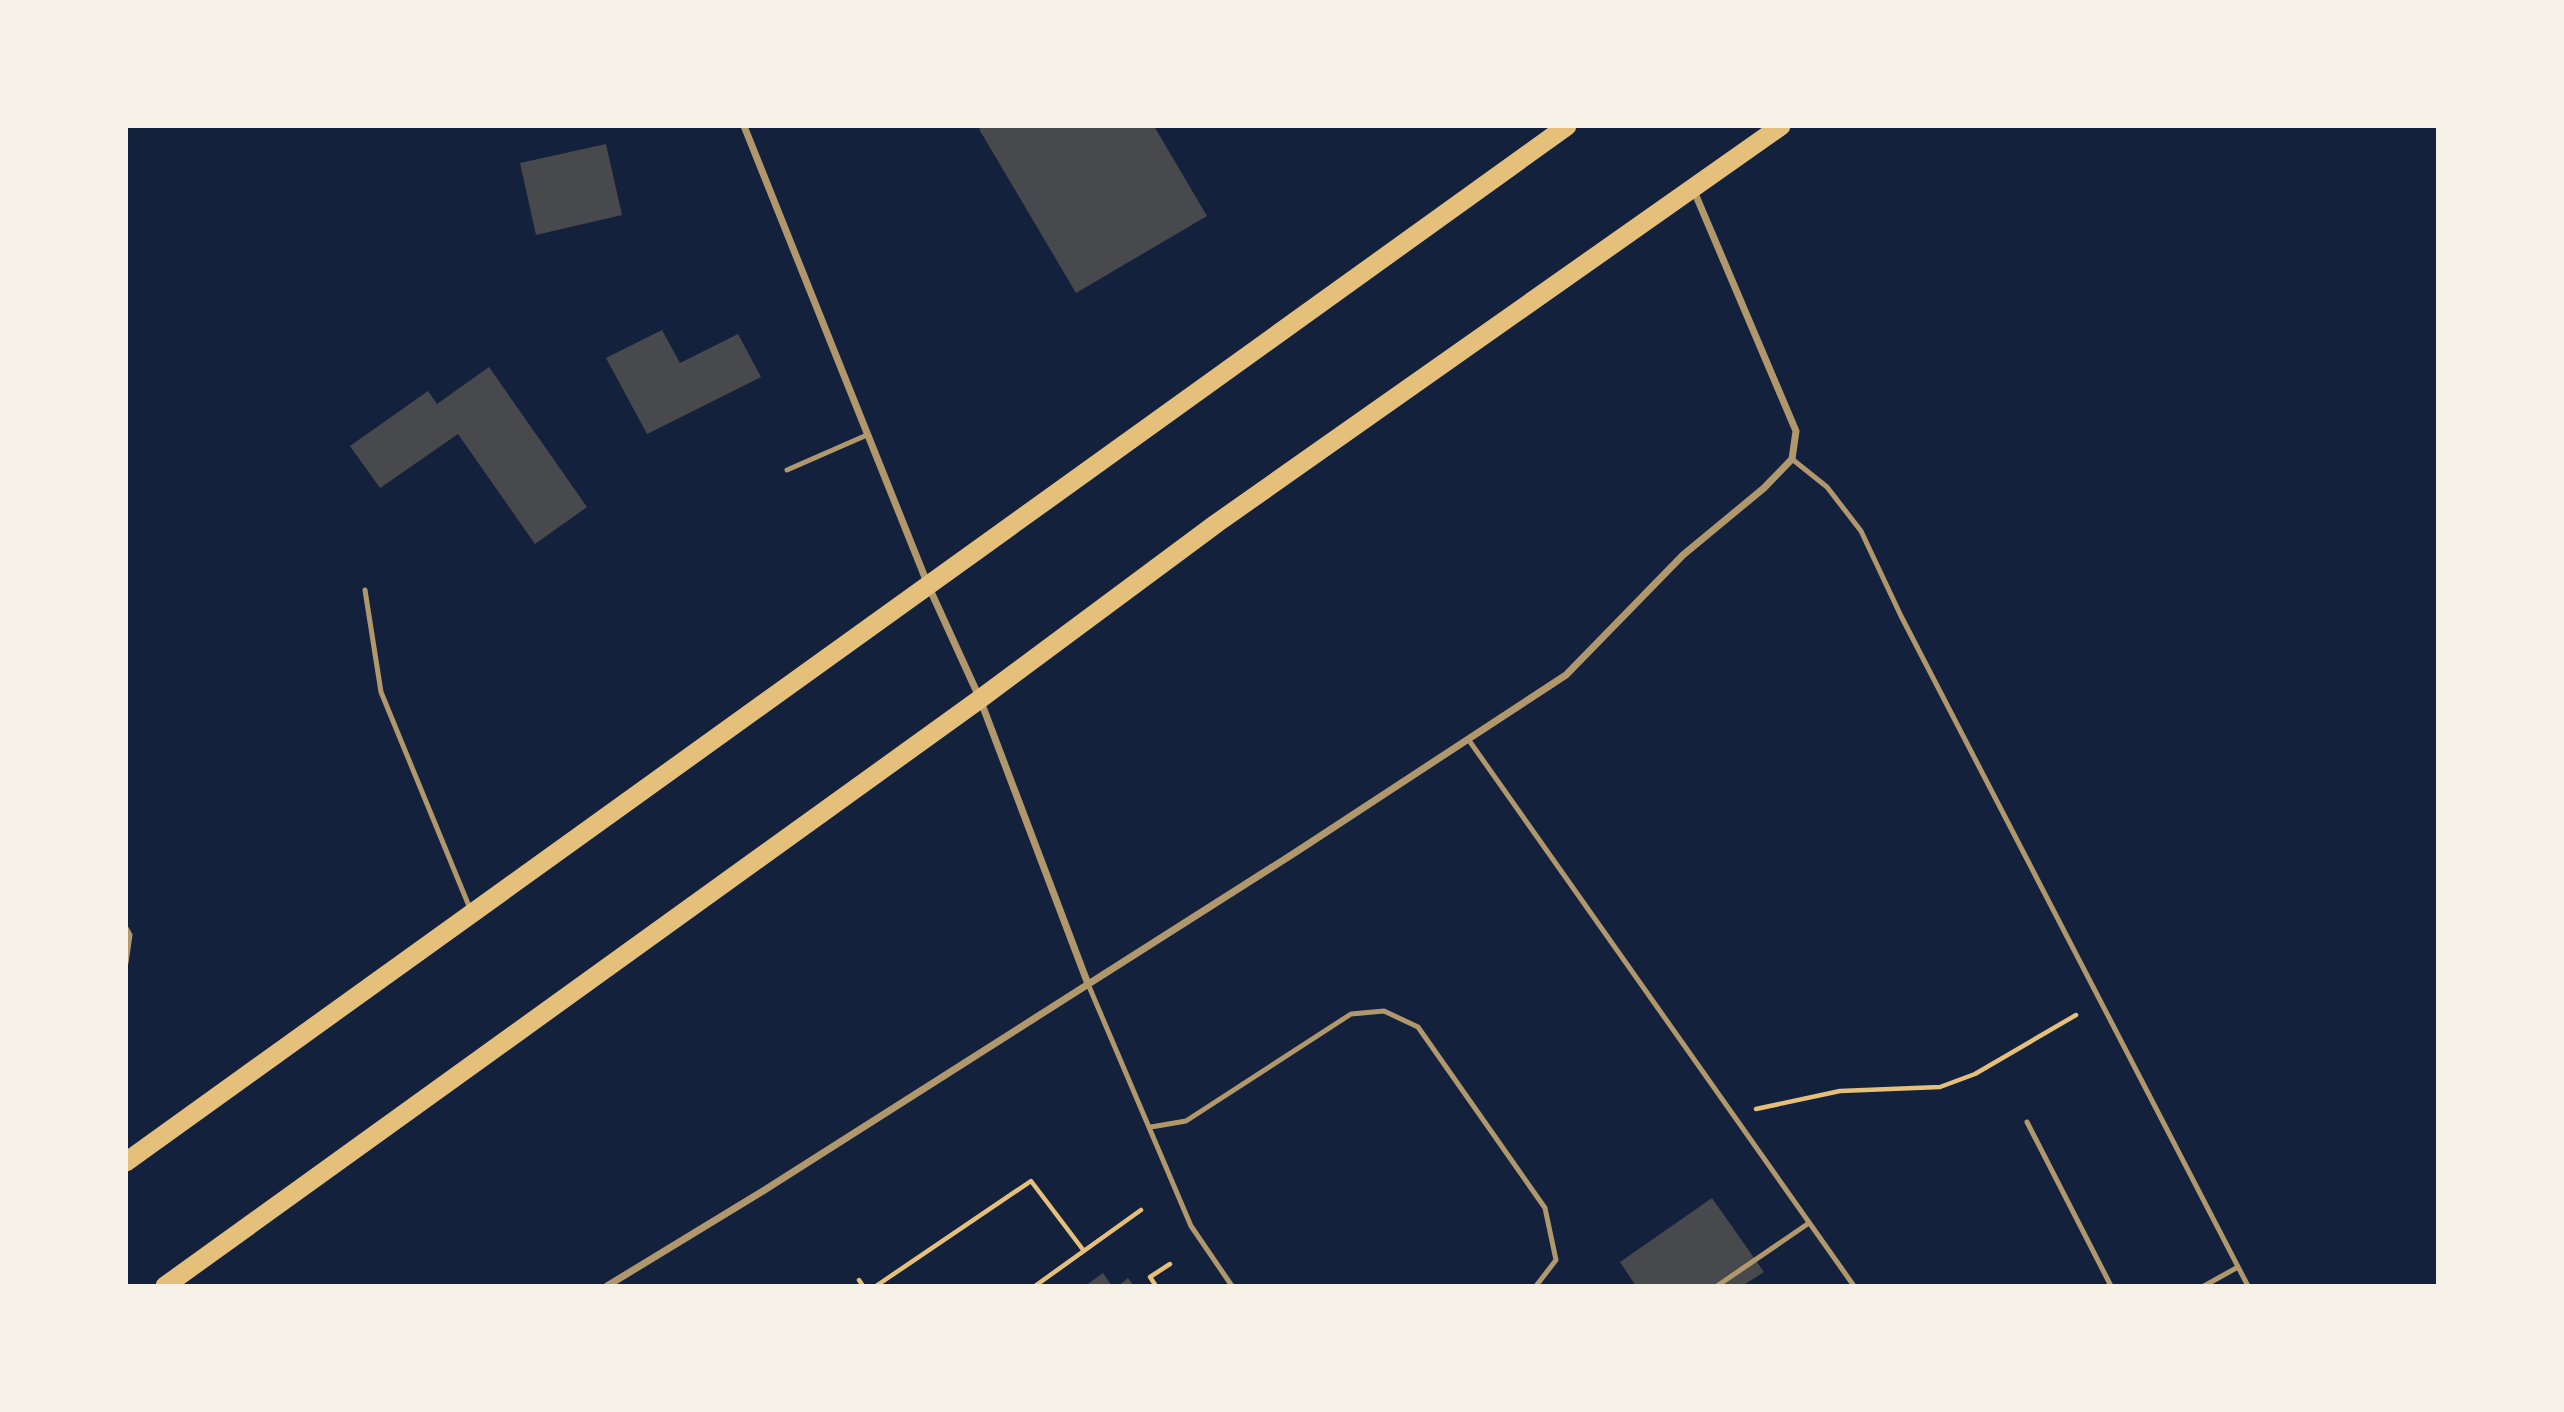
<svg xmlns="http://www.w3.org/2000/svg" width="2564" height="1412" viewBox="0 0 2564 1412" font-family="Quicksand,sans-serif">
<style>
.building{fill:#48494c}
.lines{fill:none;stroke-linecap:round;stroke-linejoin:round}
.path{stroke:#e5c07b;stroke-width:4.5}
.service{stroke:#b1986c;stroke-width:5}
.minor{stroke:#b1986c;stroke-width:7}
.trunk{stroke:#e5c07b;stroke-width:19}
</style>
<rect width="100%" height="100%" fill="#14213d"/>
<path class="building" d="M 984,126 L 1154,126 L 1207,216 L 1076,293 L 979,129 Z
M 606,144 L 622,215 L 536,235 L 520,163 Z
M 662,330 L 680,363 L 738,334 L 761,377 L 647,434 L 606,358 Z
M 489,367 L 587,507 L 535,544 L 458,434 L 380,488 L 350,446 L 428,391 L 437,404 Z
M 1712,1198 L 1764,1272 L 1742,1286 L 1636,1286 L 1620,1262 Z
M 1103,1273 L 1112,1286 L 1085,1286 Z
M 1128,1278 L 1134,1286 L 1118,1286 Z"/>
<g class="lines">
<path class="path" d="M 1756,1109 L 1840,1091 L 1940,1087 L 1975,1074 L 2076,1015
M 859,1280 L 863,1286
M 876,1286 L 1031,1181 L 1084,1251
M 1035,1286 L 1141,1210
M 1156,1286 L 1150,1277 L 1170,1264"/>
<path class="service" d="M 1792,459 L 1827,487 L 1861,531 L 1901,616 L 2248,1286
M 787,470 L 867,435
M 365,590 L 381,692 L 471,911
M 1468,739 L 1854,1286
M 126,928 L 130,935 L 126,963
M 1088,984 L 1191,1226 L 1232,1286
M 2027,1122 L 2111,1286
M 1151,1127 L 1186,1121 L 1351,1014 L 1384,1011 L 1418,1027 L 1545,1208 L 1556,1260 L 1536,1286
M 1717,1286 L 1809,1223
M 2204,1286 L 2238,1267"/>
<path class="minor" d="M 744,126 L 928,585 L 980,699 L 1088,984
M 607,1286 L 763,1191 L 1296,852 L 1566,675 L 1683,555 L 1764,488 L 1792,459 L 1796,431 L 1694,191"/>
<path class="trunk" d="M 126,1162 L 1567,126
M 165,1286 L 980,699 L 1217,523 L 1781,126"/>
</g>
<rect width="2564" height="1412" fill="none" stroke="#f6f1e7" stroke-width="256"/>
</svg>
